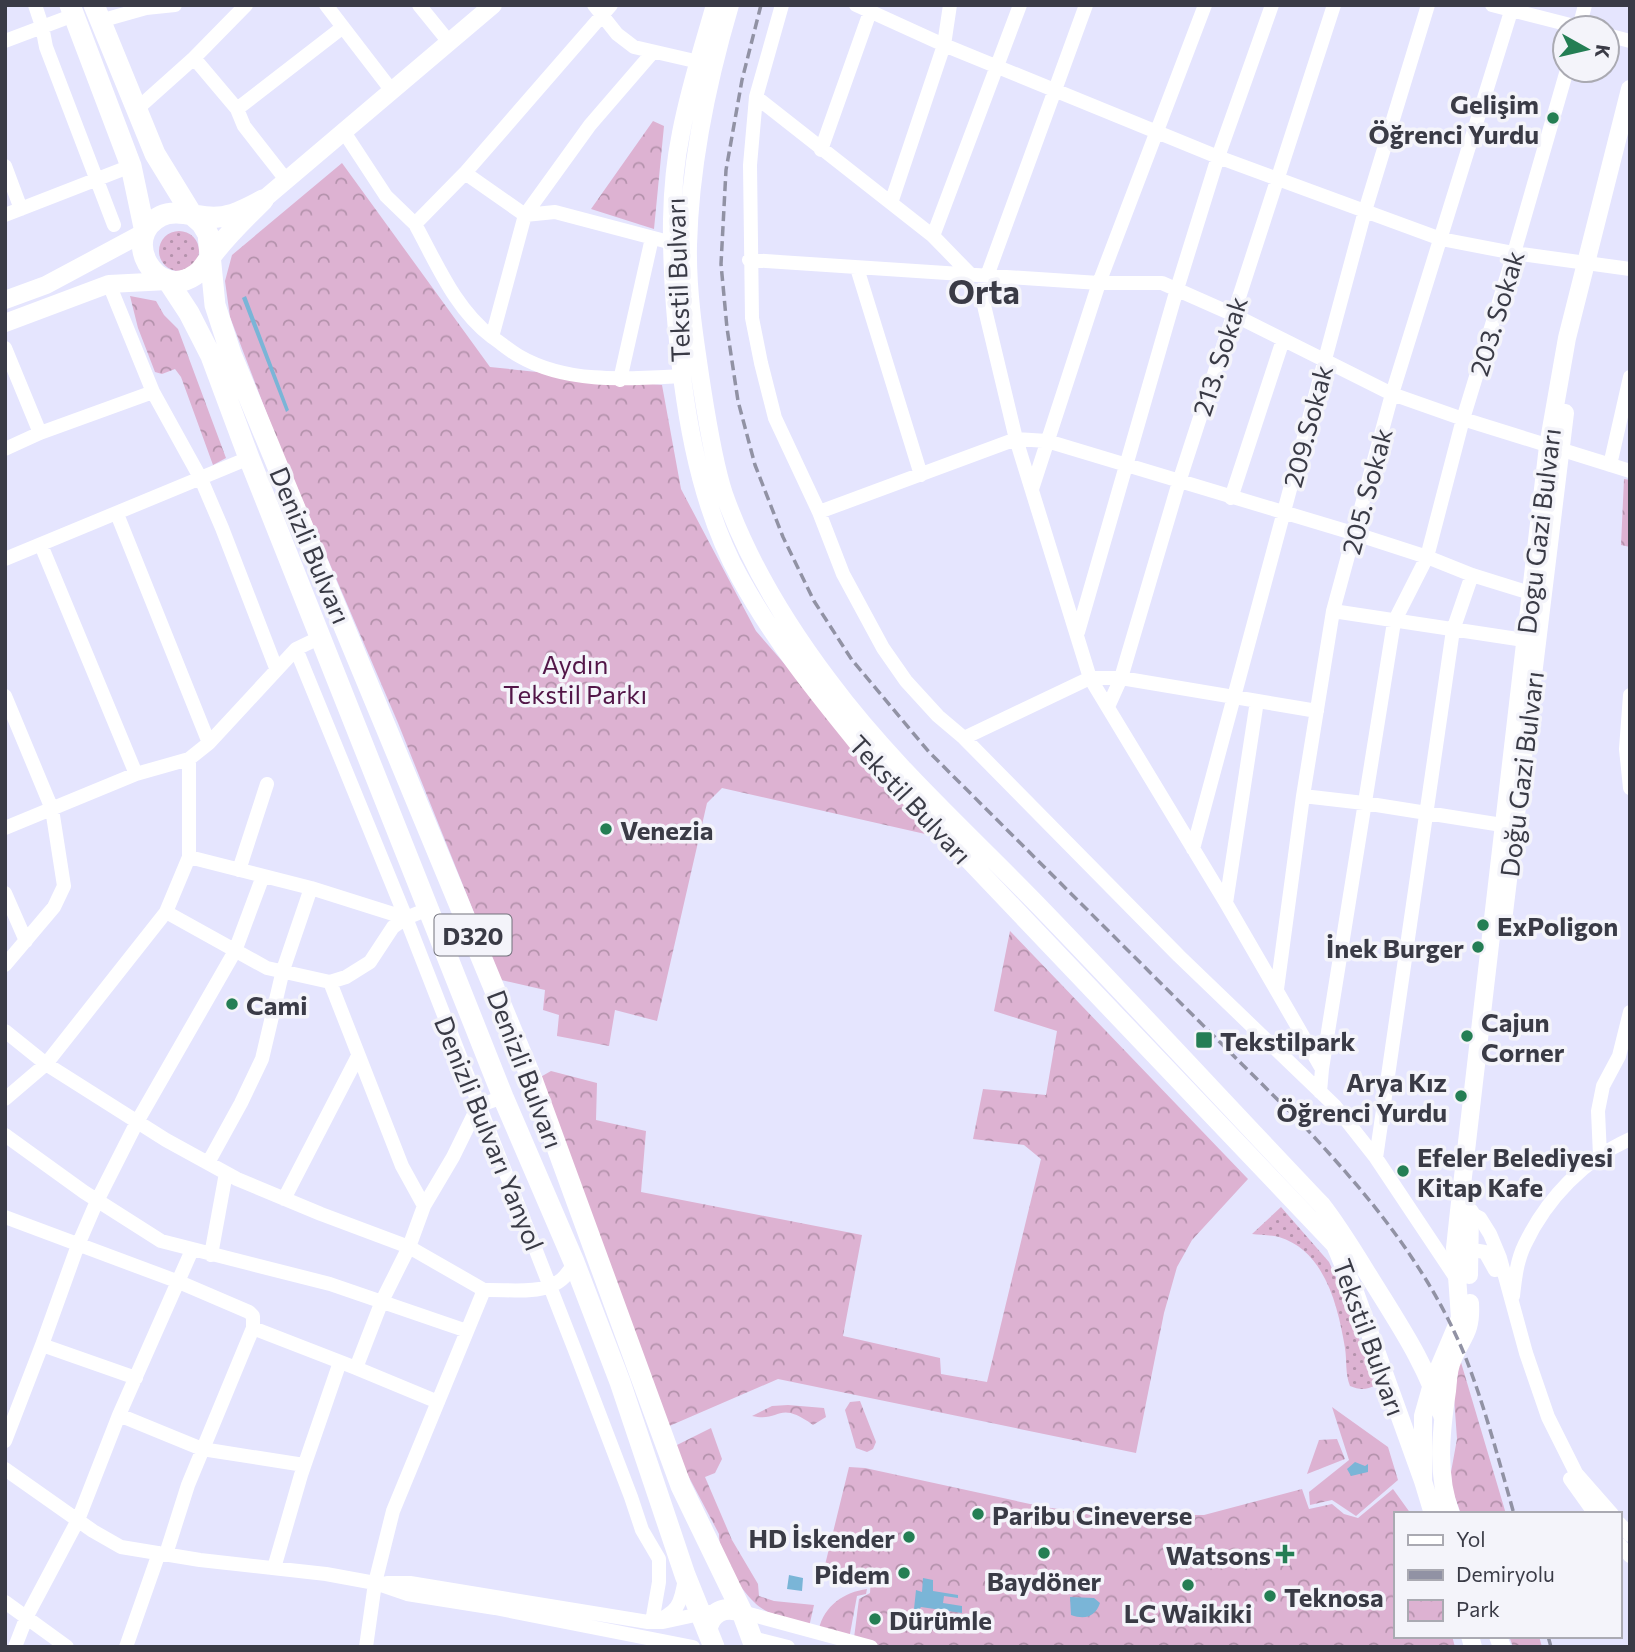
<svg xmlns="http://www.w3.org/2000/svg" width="1635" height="1652" viewBox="0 0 1635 1652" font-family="Commissioner,sans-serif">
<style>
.grass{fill:url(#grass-dots)}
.park{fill:url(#park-crowns)}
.water{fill:#7ab5d7}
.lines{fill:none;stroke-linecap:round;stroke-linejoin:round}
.minor{stroke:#fff;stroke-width:14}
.major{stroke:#fff;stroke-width:18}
.highway{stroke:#fff;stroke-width:21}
.rail{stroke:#9192a4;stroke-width:3.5;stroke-dasharray:10 5;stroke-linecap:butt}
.poi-dot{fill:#247e54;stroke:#f4f4fa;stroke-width:2.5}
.labels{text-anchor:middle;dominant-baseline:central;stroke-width:7;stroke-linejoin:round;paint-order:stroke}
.shield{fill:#f4f4fa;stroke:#72727c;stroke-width:2}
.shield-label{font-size:24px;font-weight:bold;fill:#3a3b46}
.poi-label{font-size:26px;font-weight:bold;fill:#3a3b46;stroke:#f4f4fa;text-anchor:start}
.street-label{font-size:26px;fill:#3a3b46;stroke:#f4f4fa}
.park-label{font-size:26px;fill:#521648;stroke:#f4f4fa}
.district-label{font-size:33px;font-weight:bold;fill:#3a3b46;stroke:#f4f4fa}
</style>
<defs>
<pattern id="grass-dots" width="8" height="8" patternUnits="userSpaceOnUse" patternTransform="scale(1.75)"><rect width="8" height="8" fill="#ddb2d2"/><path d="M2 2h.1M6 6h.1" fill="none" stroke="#b492ac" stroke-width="1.8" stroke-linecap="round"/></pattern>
<pattern id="park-crowns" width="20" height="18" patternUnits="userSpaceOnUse" patternTransform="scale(1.75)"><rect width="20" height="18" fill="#ddb2d2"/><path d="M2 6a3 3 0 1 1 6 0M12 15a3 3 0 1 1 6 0" fill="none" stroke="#b492ac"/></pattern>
</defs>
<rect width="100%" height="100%" fill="#e5e5fe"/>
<path class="grass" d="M159 251a20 20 0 1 1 40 0a20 20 0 1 1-40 0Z
M 1281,1207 L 1329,1262 L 1339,1284 L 1376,1385 C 1366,1390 1360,1390 1350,1386 C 1345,1373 1347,1361 1345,1348 C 1338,1306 1325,1251 1279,1237 C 1270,1235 1260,1235 1252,1234 Z"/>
<path class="park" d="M 653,121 L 664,126 L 654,229 L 591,209 Z
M 342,163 L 490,367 L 662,385 L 681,489 L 756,631 L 934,836 L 722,788 L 707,803 L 657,1021 L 615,1010 L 609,1046 L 557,1036 L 559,1015 L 543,1010 L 545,990 L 501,980 L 398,723 L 278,443 L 230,317 L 225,281 L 232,255 Z
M 130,296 L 156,301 L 164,315 L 178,329 L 226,458 L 213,465 L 181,377 L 175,369 L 162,374 L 155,372 L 138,328 Z
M 1624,479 L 1630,480 L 1630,547 L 1621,545 Z
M 1010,931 L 1248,1179 L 1192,1240 L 1177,1267 L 1164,1313 L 1136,1453 L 778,1379 L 667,1427 L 537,1079 L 551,1071 L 597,1083 L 596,1120 L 646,1131 L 641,1192 L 862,1235 L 843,1336 L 940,1358 L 941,1374 L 987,1382 L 1041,1159 L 1024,1145 L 973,1139 L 983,1089 L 1046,1095 L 1057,1031 L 994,1011 Z
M 1460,1359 L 1506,1514 L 1461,1514 L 1452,1489 L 1451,1472 L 1457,1439 L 1454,1397 Z
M 860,1401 L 876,1442 L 873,1449 L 867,1452 L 856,1448 L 845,1410 L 850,1402 Z
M 788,1405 L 824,1408 L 826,1417 L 813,1425 C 777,1399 781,1423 752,1416 L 772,1406 Z
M 1332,1407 L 1388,1447 L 1398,1480 L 1356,1516 L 1332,1500 L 1310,1505 L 1309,1492 L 1349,1460 Z
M 711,1428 L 722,1459 L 715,1473 L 705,1477 L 732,1540 L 758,1584 L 759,1596 L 774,1601 L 814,1605 L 809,1627 C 791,1621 768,1616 754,1602 C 740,1589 718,1554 719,1534 L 673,1447 Z
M 1337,1439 L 1345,1459 L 1307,1474 L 1319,1440 Z
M 849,1467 L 865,1468 L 1044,1507 L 1104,1515 L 1204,1515 L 1302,1489 L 1309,1509 L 1332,1504 L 1344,1514 L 1358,1518 L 1393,1489 L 1411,1514 L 1395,1514 L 1395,1636 L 1452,1636 L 1455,1647 L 885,1647 L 854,1638 L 859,1599 L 870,1593 L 871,1577 L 825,1565 Z
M 867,1589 L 866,1594 L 857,1596 L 849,1639 L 819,1629 C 824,1606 844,1592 867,1589 Z
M 1509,1636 L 1539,1636 L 1542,1647 L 1513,1647 Z"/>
<path class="water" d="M 246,296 L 289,410 L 286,412 L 242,298 Z
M 1355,1462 L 1365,1466 L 1368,1464 L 1368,1472 L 1351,1476 L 1347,1469 Z
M 789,1575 L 803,1578 L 802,1591 L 787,1589 Z
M 923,1578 L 933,1580 L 933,1591 L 958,1595 L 958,1598 L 944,1596 L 943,1603 L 962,1606 L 962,1613 L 921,1607 L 919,1610 L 914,1609 L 916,1590 L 922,1592 Z
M 1070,1597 L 1094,1598 L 1100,1603 C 1095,1617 1085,1620 1071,1615 Z"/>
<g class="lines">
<path class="minor" d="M 35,5 L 42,26 L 46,47 L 114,225
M 326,5 L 392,91
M 419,5 L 449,42
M 594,5 L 617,34 L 634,47 L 699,62
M 782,5 L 756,97 L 750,165 L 752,318 L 761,363 L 775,418 L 819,512 L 843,574 L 883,648 L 906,681 L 938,716 L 964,738 L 1179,956 L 1335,1106 L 1376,1158 L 1458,1281
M 856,5 L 944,45 L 1218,157 L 1441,239 L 1514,253 L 1630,269
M 1086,5 L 987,276 L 982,297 L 1016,439 L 1090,678 L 1226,903 L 1322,1069 L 1320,1092
M 1492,5 L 1582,28
M 100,21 L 146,8 L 175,5
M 1579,28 L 1585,5
M 1607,35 L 1630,41
M 5,41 L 74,15
M 194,58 L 237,109 L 244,126 L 287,181
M 756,97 L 933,236 L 969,273
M 137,109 L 194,58 L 246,5
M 237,109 L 343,27
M 344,132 L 386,196 L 415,224 L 465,173 L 611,5
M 821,150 L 870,12
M 5,166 L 21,209
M 891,203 L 944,45 L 950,5
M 5,215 L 131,166
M 525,215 L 590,125 L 653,52
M 525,215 L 555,212 L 680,245
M 415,224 C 437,264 455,309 492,337 L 525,215 L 465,173
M 933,236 L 1020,5
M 749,260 L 1099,283 L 1162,283 L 1232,314 L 1392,394 L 1463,419 L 1630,471
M 857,268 L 921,475
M 109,284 L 153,392 L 201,479 L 222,528 L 276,668
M 492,337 C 501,343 510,351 519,356 C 567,384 628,379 681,376
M 5,348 L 40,433
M 620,380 L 652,238
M 5,449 L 40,433 L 153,392
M 1610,465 L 1630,377
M 1032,489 L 1099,283 L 1205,5
M 1231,498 L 1283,340
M 819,512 L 1016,439 L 1047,441 L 1356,534 L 1427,557 L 1472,575 L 1530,593
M 117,514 L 209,743
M 41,545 L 136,774
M 5,559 L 249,458
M 1333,611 L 1524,640
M 1078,632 L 1177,289 L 1218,157 L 1272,5
M 296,649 L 406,918 L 576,1353 L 631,1497 L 642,1530 L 659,1559 L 659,1582 L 652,1622 C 678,1614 681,1604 685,1578
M 1630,695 L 1626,749 L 1630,788
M 5,696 L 52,809 L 64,886 L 54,907 L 5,965
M 1108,707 L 1121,678 L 1179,482 L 1334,5
M 964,738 L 1090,678 L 1121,678 L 1317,711
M 189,759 L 189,857 L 311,888 L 406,918
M 1303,796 L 1364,803 L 1502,825
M 5,828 L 136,774 L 189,759 L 209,743 L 296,649 L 321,637
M 1193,849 L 1365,211 L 1428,5
M 239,870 L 267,784
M 5,893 L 26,941
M 1226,903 L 1257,701
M 166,912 L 267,968 L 330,982 L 402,1166 L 424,1206
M 330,982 L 346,977 L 370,962 L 393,927 L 406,918 L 428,909
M 1277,989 L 1303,796 L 1333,611 L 1392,394 L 1513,5
M 5,1031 L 46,1064 L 166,912 L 189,857
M 1322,1069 L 1394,622 L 1427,557 L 1463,419 L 1514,253 L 1567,70
M 5,1099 L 46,1064 L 166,1140 L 237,1179 L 321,1214 L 409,1247 L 484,1290
M 5,1135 L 84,1192 L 161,1241 L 330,1284 L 467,1331
M 1600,1156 L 1598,1111 L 1603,1086 L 1619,1056 L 1630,1012
M 1376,1158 L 1453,630 L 1472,575
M 208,1163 L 241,1103 L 262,1059 L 283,970 L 311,888
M 284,1199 L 358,1056
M 1470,1213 L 1480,1218 L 1490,1234 L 1500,1258 L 1526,1353 L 1548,1417 L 1576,1473 L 1612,1514
M 5,1217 L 179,1282 L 249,1312 L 253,1316 L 253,1328 L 356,1368
M 1460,1248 L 1485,1252 L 1495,1270
M 211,1255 L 226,1173
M 1513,1296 C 1515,1278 1517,1260 1525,1244 C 1547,1198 1584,1160 1630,1139
M 42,1345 L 78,1245 L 97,1201 L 137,1122 L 235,951 L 263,876
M 438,1402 L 356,1368 L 382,1301 L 409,1247 L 424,1206 L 453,1157 L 478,1106 L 503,1097
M 119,1415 L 192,1250
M 5,1441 L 42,1345 L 136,1378
M 5,1469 L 93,1531 L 121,1547 L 200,1560 L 326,1574 L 375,1583 L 407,1594 L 495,1608 L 693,1647
M 1570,1479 L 1595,1514
M 1619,1523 L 1630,1535
M 1619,1544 L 1630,1556
M 166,1554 L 188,1485 L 253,1328
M 274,1568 L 301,1475 L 340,1362
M 387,1583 L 410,1583 L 648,1622 L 663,1622 L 709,1612
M 5,1602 L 67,1647
M 742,1612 L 871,1647
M 752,1638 L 788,1647
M 15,1647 L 27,1616 L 78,1520 L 119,1415 L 202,1449 L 304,1465
M 126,1647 L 159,1553
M 366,1647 L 375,1583 L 393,1511 L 484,1290 C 519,1289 559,1299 574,1262"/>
<path class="major" d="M 715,5 C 703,47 689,90 681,133 C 669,191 671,249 675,307 C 682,397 696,499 740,578 C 774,640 816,692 860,746 L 1335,1245 L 1356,1295 L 1423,1481
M 730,5 C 707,83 690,165 688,245 C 687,293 695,342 702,388 C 707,420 714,464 724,494 C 748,562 786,624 829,681 C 889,762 965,830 1035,902 C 1132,1002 1226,1104 1322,1205 C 1343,1232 1360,1262 1379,1292 C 1404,1332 1429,1371 1443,1418
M 263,200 L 493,5
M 5,300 L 46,285 L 145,232
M 5,323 L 109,284 L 168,281
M 1504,913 L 1565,413
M 1469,1275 L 1470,1212
M 1433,1514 L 1423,1481 L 1423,1416 L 1432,1384 L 1460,1318 L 1455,1248 L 1459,1211 L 1548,446 L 1567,338 L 1630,89
M 1451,1514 C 1436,1475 1441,1431 1447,1391 C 1448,1382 1448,1372 1451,1364 C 1460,1337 1472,1336 1470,1303
M 1470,1636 L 1473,1647
M 1498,1636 L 1502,1647"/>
<path class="highway" d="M 70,5 L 131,166 L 145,232
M 94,5 L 155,154 L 193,216 L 202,224 L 208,234 L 215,305 L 231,354 L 533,1082 L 681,1486 L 742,1612 L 755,1647
M 263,200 C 245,218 227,235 212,255 C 206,262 203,270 195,275 C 156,302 119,237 161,216 C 177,208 200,219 218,217 C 234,216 249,207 263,200 Z
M 168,281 L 189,313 L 211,356 L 249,458 L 503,1097 L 574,1262 L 620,1382 L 685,1575 L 714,1647
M 707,1630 C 710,1612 725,1605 742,1612"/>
<path class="rail" d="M 761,5 L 742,80 L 726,170 L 721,264 L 727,328 L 738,401 L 755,465 L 783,537 L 814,601 L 852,660 L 929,752 L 1301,1123 C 1367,1193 1428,1266 1465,1356 C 1485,1407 1499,1461 1514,1514
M 1548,1636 L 1551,1647"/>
</g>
<g class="poi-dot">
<circle cx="1553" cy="118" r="7"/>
<circle cx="606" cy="829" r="7"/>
<circle cx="1483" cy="925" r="7"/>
<circle cx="1478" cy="947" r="7"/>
<circle cx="232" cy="1004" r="7"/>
<circle cx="1467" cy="1036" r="7"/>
<rect x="1195" y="1031" width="18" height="18" rx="3.5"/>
<circle cx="1461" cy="1096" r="7"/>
<circle cx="1403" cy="1171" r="7"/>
<circle cx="978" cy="1514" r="7"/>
<circle cx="909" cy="1537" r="7"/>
<circle cx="1044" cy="1553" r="7"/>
<path d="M1281.5 1543.5h7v7h7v7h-7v7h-7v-7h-7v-7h7z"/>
<circle cx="904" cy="1573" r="7"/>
<circle cx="1188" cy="1585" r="7"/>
<circle cx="1270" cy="1596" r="7"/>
<circle cx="875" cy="1619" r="7"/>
</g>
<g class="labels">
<rect class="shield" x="434.5" y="914.5" width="77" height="41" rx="5"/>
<g class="shield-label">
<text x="473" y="935">D320</text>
</g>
<g class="poi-label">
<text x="1539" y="103" text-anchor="end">Gelişim<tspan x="1539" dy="30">Öğrenci Yurdu</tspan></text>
<text x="620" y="829">Venezia</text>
<text x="1497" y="925">ExPoligon</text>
<text x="1464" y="947" text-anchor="end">İnek Burger</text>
<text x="246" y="1004">Cami</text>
<text x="1481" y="1021">Cajun<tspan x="1481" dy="30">Corner</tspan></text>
<text x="1220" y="1040">Tekstilpark</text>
<text x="1447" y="1081" text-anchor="end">Arya Kız<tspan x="1447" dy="30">Öğrenci Yurdu</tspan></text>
<text x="1417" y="1156">Efeler Belediyesi<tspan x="1417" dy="30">Kitap Kafe</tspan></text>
<text x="992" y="1514">Paribu Cineverse</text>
<text x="895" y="1537" text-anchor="end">HD İskender</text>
<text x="1271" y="1554" text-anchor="end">Watsons</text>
<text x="890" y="1573" text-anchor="end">Pidem</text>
<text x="1044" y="1580" text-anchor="middle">Baydöner</text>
<text x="1284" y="1596">Teknosa</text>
<text x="1188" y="1612" text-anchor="middle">LC Waikiki</text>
<text x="889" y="1619">Dürümle</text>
</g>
<g class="street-label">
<text transform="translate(677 280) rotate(-92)">Tekstil Bulvarı</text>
<text transform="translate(1496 313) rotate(-73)">203. Sokak</text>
<text transform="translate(1219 356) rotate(-72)">213. Sokak</text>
<text transform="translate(1307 426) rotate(-75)">209.Sokak</text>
<text transform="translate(1366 491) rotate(-75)">205. Sokak</text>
<text transform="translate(1538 531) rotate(-83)">Dogu Gazi Bulvarı</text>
<text transform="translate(311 545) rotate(67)">Denizli Bulvarı</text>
<text transform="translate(1521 774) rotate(-83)">Doğu Gazi Bulvarı</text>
<text transform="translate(911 799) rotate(47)">Tekstil Bulvarı</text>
<text transform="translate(526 1069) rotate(69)">Denizli Bulvarı</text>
<text transform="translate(490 1133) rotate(68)">Denizli Bulvarı Yanyol</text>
<text transform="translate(1370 1337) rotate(70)">Tekstil Bulvarı</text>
</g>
<g class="park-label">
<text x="575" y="663">Aydın<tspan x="575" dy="30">Tekstil Parkı</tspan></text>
</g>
<g class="district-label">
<text x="984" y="290">Orta</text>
</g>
</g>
<rect width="1635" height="1652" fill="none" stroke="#3a3b46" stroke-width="14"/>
<rect x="1394" y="1512" width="228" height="126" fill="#f4f4fa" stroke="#aaaab2" stroke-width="2"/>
<rect x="1408" y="1535" width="35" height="10" fill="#ffffff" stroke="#aaaab2" stroke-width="2"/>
<text x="1456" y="1547" font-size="21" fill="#3a3b46">Yol</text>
<rect x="1408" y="1570" width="35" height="10" fill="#9192a4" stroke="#aaaab2" stroke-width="2"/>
<text x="1456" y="1582" font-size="21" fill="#3a3b46">Demiryolu</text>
<rect x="1408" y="1600" width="35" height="21" fill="url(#park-crowns)" stroke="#aaaab2" stroke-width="2"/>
<text x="1456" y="1617" font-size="21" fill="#3a3b46">Park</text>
<g transform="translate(1586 49) rotate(98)"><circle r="33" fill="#f4f4fa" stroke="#aaaab2" stroke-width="2"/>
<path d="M0-5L12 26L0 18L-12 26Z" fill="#247e54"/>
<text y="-10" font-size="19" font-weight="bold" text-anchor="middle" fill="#3a3b46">K</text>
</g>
</svg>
